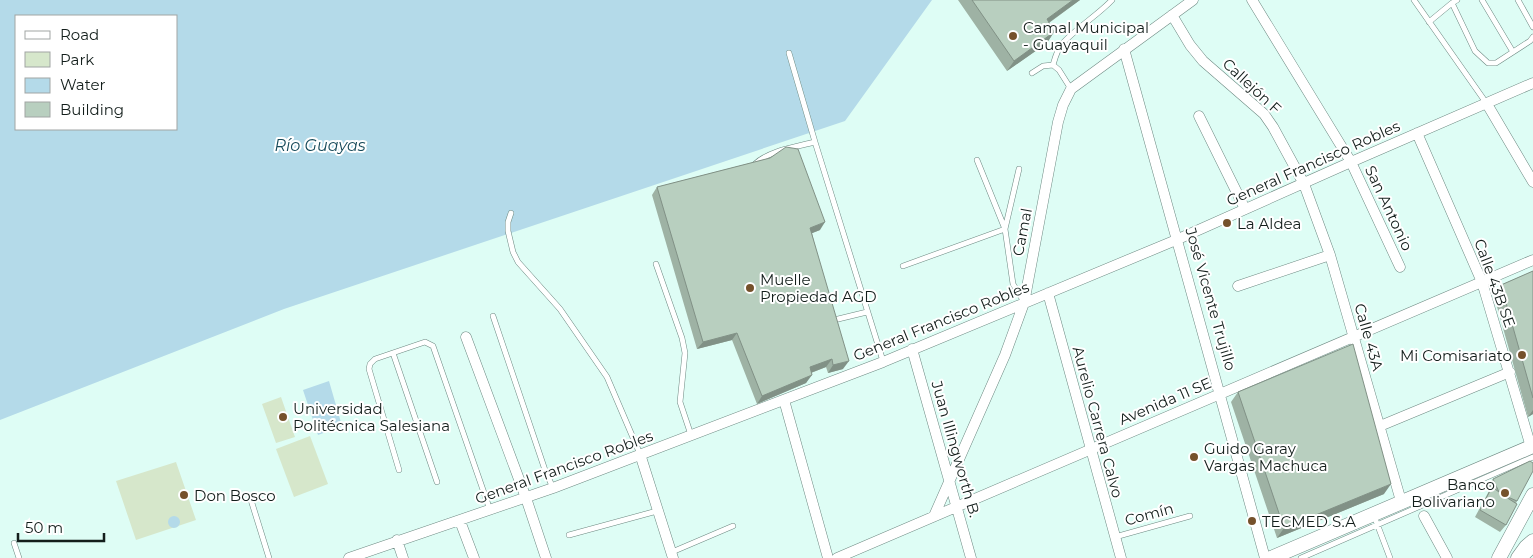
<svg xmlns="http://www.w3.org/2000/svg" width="1533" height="558" viewBox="0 0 1533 558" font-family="Montserrat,sans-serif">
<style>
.green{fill:#d6e7cb}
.water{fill:#b4dae9;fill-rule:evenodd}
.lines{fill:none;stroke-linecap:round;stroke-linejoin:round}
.lane-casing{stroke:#6d8982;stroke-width:6}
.street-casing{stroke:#6d8982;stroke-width:11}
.secondary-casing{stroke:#6d8982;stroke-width:15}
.lane{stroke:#fff;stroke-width:5}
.street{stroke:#fff;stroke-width:10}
.secondary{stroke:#fff;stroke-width:14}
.wall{fill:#9eb2a4}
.shaded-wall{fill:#819186}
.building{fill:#b8cfbf;stroke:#819186}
.poi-dot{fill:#75512b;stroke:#fff;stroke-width:2}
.labels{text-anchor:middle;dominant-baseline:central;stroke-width:4;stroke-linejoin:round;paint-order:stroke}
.poi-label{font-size:15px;fill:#131e1b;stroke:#fff;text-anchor:start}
.street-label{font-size:15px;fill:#131e1b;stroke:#fff}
.water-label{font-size:16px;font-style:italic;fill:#154959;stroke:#fff}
</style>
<rect width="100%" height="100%" fill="#defdf5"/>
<path class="green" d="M 281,397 L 295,437 L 276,443 L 262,404 Z
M 310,436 L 328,484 L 294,497 L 276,449 Z
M 176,462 L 196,520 L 136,540 L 116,481 Z"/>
<path class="water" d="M 0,0 L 932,0 L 845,121 L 284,309 L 0,420 ZM 16,16 L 176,16 L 176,129 L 16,129 Z
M 329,381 L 342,426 L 318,435 L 303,390 Z
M168 522a6 6 0 1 1 12 0a6 6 0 1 1-12 0Z"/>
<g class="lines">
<defs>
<path id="lane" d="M 1414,0 L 1487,104
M 1457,0 L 1452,3 L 1475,51 L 1488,63 L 1496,63 L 1530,41 L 1533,37
M 1482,0 L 1513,52
M 1518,0 L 1533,27
M 1429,22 L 1452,3
M 789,53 L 815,142 L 883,361
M 1053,65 C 1055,58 1057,50 1062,44 C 1075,29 1098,15 1112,0
M 1032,73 L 1043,66 L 1053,65 L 1059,70 L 1071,89
M 977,160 L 1005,229 L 1013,284 L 1023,300
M 755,164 C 770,150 796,147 815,142
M 511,213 L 508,222 L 508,231 L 513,252 L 518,262 L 560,309 L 607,377 L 640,454
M 656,264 L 682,338 L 685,353 L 680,402 L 691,435
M 903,266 L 1005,229 L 1019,169
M 493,316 L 545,470 L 553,488
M 834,320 L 867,312
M 393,353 L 437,482
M 399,470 L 369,369 L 370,364 L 375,359 L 425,342 L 433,346 L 490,510
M 251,500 L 269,558
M 1376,521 L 1390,558
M 569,535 L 657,511
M 1115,537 L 1190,516
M 14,543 L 19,558
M 672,552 L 733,526
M 1301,558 L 1533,457
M 1526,558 L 1533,551"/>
<path id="street" d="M 1252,0 L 1351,162 L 1400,267
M 1172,15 L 1190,45 L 1203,61 L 1264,114 L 1273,127 L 1304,184 L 1330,255 L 1401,501
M 1124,49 L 1265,558
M 1487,104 L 1533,182
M 1199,116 L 1245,209
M 1417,133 L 1482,282 L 1531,447
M 1238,286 L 1330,255
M 1048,293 L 1121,558
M 466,337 L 526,498 L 546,558
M 912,349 L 971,558
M 784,400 L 828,558
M 1380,426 L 1510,372
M 640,454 L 673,558
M 934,516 L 1005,355 L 1024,303 L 1058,122 L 1063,105 L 1071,89 L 1193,0
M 1424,516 L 1447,558
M 460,521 L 474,558
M 397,540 L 403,558
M 349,558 L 553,488 L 883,362 L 1176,240 L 1351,162 L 1533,83
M 837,558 L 1533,260"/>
<path id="secondary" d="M 1271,558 L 1533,446
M 1499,558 L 1533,495
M 1518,558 L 1526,547 L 1533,541"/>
</defs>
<use href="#lane" class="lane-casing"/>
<use href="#street" class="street-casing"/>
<use href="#secondary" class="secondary-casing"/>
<use href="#lane" class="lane"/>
<use href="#street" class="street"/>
<use href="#secondary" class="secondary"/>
</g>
<path class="wall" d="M 958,0 L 1080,0 L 1049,23 L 1054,32 L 1047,43 L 1007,71 Z
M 770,158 L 820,230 L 812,233 L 843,369 L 828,373 L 826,367 L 811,373 L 806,383 L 757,404 L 732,340 L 697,349 L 652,195 L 657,187 Z
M 1533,271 L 1533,414 L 1528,417 L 1494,296 L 1501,285 Z
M 1238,392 L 1384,494 L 1277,538 L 1231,402 Z
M 1493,479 L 1517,501 L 1506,525 L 1500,532 L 1475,517 L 1489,491 L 1487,486 Z"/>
<path class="shaded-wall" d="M 1073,0 L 1080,0 L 1040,29 L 1047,19 Z
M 1054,32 L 1047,43 L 1007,71 L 1014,61 Z
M 825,222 L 820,230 L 805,236 L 810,228 Z
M 737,333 L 732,340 L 697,349 L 703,342 Z
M 832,359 L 826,367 L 805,375 L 810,367 Z
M 849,361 L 843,369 L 828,373 L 833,365 Z
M 812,375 L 806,383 L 757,404 L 762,396 Z
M 1533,410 L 1533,414 L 1528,417 Z
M 1391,484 L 1384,494 L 1277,538 L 1284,528 Z"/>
<path class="building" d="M 972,0 L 1073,0 L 1047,19 L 1054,32 L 1014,61 Z
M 786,147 L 798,149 L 825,222 L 810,228 L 849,361 L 833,365 L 832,359 L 810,367 L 812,375 L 762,396 L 737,333 L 703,342 L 657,187 L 770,158 Z
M 1533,271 L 1533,398 L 1501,285 Z
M 1353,344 L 1391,484 L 1284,528 L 1238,392 Z
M 1530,461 L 1533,463 L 1533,471 L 1517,501 L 1501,494 L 1517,504 L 1506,525 L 1480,510 L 1492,487 L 1499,492 L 1493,479 Z"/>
<g class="poi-dot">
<circle cx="1013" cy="36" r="5"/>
<circle cx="1227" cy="223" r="5"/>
<circle cx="750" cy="288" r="5"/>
<circle cx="1522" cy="355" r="5"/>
<circle cx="283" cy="417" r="5"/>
<circle cx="1194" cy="457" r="5"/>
<circle cx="1505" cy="493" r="5"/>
<circle cx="184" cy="495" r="5"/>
<circle cx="1252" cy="521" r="5"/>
</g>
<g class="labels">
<g class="poi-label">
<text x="1023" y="27">Camal Municipal<tspan x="1023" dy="17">- Guayaquil</tspan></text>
<text x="1237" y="223">La Aldea</text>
<text x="760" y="279">Muelle<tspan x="760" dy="17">Propiedad AGD</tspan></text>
<text x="1512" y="355" text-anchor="end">Mi Comisariato</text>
<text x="293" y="408">Universidad<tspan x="293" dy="17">Politécnica Salesiana</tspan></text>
<text x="1204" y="448">Guido Garay<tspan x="1204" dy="17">Vargas Machuca</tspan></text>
<text x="1495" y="484" text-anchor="end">Banco<tspan x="1495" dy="17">Bolivariano</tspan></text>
<text x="194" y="495">Don Bosco</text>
<text x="1262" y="521">TECMED S.A</text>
</g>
<g class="street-label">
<text transform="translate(1252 86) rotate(43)">Callejón F</text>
<text transform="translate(1313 163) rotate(-24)">General Francisco Robles</text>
<text transform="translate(1389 208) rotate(65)">San Antonio</text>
<text transform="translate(1022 232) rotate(-79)">Camal</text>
<text transform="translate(1495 283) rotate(70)">Calle 43B SE</text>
<text transform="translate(1211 299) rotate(74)">José Vicente Trujillo</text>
<text transform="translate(941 321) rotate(-22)">General Francisco Robles</text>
<text transform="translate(1369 337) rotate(74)">Calle 43A</text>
<text transform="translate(1165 401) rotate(-23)">Avenida 11 SE</text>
<text transform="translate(1098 422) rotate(75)">Aurelio Carrera Calvo</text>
<text transform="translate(956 449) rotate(74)">Juan Illingworth B.</text>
<text transform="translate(564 467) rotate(-20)">General Francisco Robles</text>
<text transform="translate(1149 514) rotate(-15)">Comín</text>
</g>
<g class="water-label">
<text x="320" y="145">Río Guayas</text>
</g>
</g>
<rect x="15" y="15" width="162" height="115" fill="#ffffff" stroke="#a1a5a4"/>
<rect x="25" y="31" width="25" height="8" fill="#ffffff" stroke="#a1a5a4"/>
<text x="60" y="40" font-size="15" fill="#131e1b">Road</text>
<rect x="25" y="52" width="25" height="15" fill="#d6e7cb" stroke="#a1a5a4"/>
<text x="60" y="65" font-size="15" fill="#131e1b">Park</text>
<rect x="25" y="78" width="25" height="15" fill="#b4dae9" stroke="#a1a5a4"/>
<text x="60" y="90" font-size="15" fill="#131e1b">Water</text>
<rect x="25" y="102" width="25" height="15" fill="#b8cfbf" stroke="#a1a5a4"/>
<text x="60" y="115" font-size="15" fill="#131e1b">Building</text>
<path d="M18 533v8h86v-8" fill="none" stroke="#131e1b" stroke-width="2.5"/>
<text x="25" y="533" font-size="15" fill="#131e1b" stroke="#ffffff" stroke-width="4" paint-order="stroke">50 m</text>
</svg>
